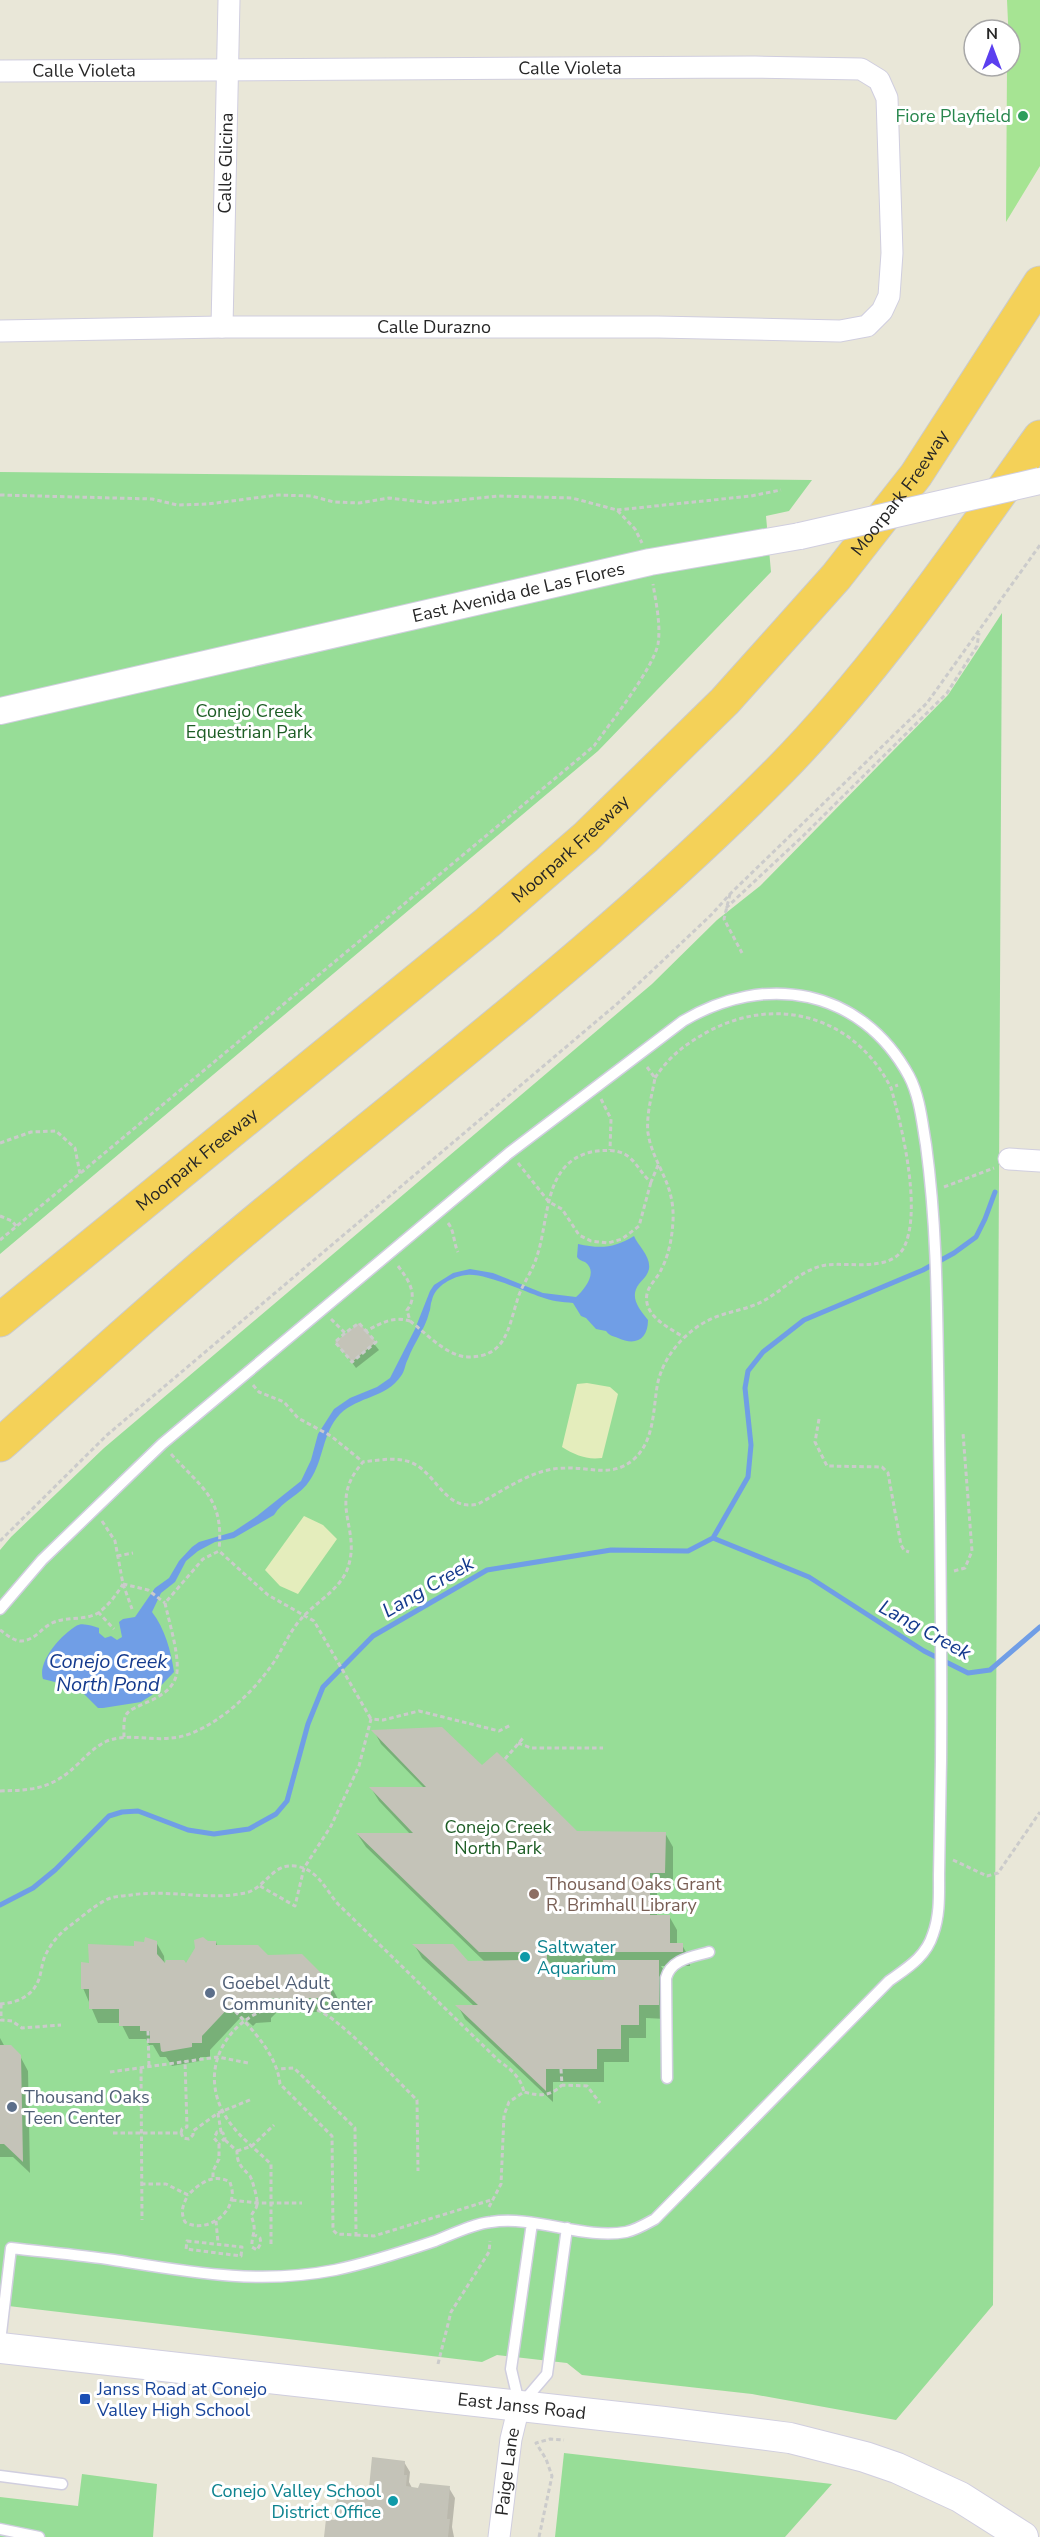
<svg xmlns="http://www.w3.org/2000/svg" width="1040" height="2537" viewBox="0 0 1040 2537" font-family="'Nunito Sans',sans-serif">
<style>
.green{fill:#97dd97}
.sand{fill:#e4edbc}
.pitch{fill:#a6e493}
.water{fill:#709ee6}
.shadow{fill:#0003;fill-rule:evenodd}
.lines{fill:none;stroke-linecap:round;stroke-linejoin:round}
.stream{stroke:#709ee6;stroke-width:5}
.building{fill:#c4c3b8}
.service-casing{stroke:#d0cedf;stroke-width:13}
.minor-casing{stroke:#d0cedf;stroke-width:23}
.tertiary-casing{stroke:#d0cedf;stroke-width:28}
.secondary-casing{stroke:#d0cedf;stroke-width:32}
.motorway-casing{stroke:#cbcbcb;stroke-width:35}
.path{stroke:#cbcbcb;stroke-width:3;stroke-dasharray:4.5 3;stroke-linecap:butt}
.service{stroke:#fff;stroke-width:10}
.minor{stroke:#fff;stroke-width:21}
.tertiary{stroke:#fff;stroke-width:26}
.secondary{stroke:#fff;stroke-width:30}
.motorway{stroke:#f4d158;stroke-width:33}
.tertiary-bridge-casing{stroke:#d0cedf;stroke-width:28;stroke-linecap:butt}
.tertiary-bridge{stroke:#fff;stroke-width:26}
.leisure-dot{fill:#2e9e5b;stroke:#fff;stroke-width:2}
.education-dot{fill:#8d6e63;stroke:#fff;stroke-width:2}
.culture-dot{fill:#0f9aa8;stroke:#fff;stroke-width:2}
.service-dot{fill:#5c6f8a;stroke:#fff;stroke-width:2}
.transit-dot{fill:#1a4fb4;stroke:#fff;stroke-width:2}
.labels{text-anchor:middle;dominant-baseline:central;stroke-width:6;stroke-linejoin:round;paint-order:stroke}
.street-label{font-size:18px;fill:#262626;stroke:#fff}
.leisure-label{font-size:18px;fill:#27864d;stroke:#fff;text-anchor:end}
.park-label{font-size:18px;fill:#1d5d25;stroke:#fff}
.education-label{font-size:18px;fill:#785e54;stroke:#fff;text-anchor:start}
.culture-label{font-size:18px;fill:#0d838f;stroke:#fff;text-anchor:start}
.service-label{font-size:18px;fill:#4e5e75;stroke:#fff;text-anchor:start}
.transit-label{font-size:18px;fill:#164399;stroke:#fff;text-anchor:start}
.water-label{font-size:20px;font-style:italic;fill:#143a8d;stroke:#fff}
</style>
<rect width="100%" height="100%" fill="#e9e7d8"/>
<path class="green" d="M 0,472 L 812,480 L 789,511 L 766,516 L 771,572 L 598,751 L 0,1254 Z
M 1002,613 L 993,2305 L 896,2420 L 752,2394 L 582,2375 L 567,2363 L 497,2355 L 482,2362 L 0,2305 L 0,1550 L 11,1537 L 104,1448 L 652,984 L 717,920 L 760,886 L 948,695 Z
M 564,2453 L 832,2484 L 785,2537 L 555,2537 Z
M 82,2474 L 157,2484 L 153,2537 L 0,2537 L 0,2497 L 78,2506 Z"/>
<path class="sand" d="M 587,1383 L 610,1387 L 618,1394 L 602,1458 C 586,1460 575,1455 562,1447 L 577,1384 Z
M 304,1516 L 323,1525 L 337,1539 L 298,1594 L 280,1586 L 265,1570 Z"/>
<path class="pitch" d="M 1007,0 L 1040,0 L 1040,166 L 1006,222 L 1007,66 L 1010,66 Z"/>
<path class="water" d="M 634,1236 C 638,1246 651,1256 649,1269 C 647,1276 644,1278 639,1284 C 629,1297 639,1309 648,1320 C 648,1340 635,1346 618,1338 C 613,1336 610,1336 606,1331 L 596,1329 L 586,1318 L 581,1316 L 573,1303 C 562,1302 551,1301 541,1297 C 524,1291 484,1273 467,1275 C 453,1276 435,1286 432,1300 C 430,1304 431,1309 429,1313 C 425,1329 414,1343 408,1359 C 405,1364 405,1371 401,1376 C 386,1398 359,1396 340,1414 C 322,1433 324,1460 310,1480 C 301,1495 283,1500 274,1515 L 234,1538 L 215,1542 L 198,1551 L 186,1561 L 175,1582 L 161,1593 L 152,1612 C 165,1629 171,1651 174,1672 L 152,1695 L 141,1702 L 103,1708 L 98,1708 L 80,1690 L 66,1690 L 55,1682 L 43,1679 C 37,1662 61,1635 76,1626 C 82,1622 92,1626 99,1628 L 99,1633 L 105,1638 L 111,1636 L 117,1640 L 122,1637 L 119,1622 L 123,1619 L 135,1617 L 155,1588 L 169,1578 L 179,1561 L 192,1547 L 199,1542 L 233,1532 L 257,1516 L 301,1481 L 311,1460 L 318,1434 L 334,1409 L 350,1398 L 377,1387 L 390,1378 L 415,1329 L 430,1291 L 434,1285 L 453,1273 L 470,1269 L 493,1273 L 543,1293 L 576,1297 C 584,1290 599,1272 585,1262 C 582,1261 579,1260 577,1257 L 578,1244 C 601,1249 614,1248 634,1236 Z"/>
<path class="shadow" d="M 359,1325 L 379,1350 L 356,1368 L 337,1342 Z
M 374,1731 L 482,1767 L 576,1832 L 665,1833 L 673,1847 L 673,1886 L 657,1886 L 657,1916 L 669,1916 L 677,1930 L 677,1945 L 682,1945 L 690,1959 L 690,1966 L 661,1966 L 667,1975 L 666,2019 L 646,2018 L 646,2038 L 629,2038 L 629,2062 L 604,2062 L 604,2082 L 553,2082 L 553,2102 L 465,2019 L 458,2006 L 474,2006 L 422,1958 L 415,1946 L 468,1962 L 485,1962 L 366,1847 L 358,1835 L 411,1835 L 379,1801 L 371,1788 L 424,1788 L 381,1744 ZM 554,1966 L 605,1966 L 606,1982 L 565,1982 L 554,1970 Z
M 156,1942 L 164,1956 L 165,1967 L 186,1966 L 208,1942 L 216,1942 L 218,1947 L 267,1956 L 330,1984 L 338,1999 L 338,2012 L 277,2012 L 271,2018 L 271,2022 L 256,2023 L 253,2026 L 242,2016 L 210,2050 L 210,2057 L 200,2057 L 200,2061 L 172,2066 L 166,2057 L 160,2057 L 153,2045 L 149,2045 L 146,2039 L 129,2039 L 121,2023 L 98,2023 L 83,1988 L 90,1964 Z
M 0,2038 L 5,2047 L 20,2056 L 28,2071 L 30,2173 L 13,2157 L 0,2157 Z
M 404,2462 L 410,2472 L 409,2482 L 412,2488 L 449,2488 L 455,2498 L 452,2527 L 454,2537 L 325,2537 L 336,2521 Z"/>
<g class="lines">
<path class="stream" d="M 713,1538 L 748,1477 L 751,1445 L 745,1388 L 748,1371 L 763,1352 L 804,1320 L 923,1270 L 954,1253 L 976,1237 L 985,1219 L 995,1192
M 0,1905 L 33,1888 L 55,1870 L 109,1816 L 122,1812 L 138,1811 L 188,1830 L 214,1834 L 249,1829 L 276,1814 L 287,1801 L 308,1724 L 323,1687 L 373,1636 L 487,1570 L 611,1550 L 688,1551 L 713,1538 L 809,1577 L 924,1651 L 968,1673 L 990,1670 L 1040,1627"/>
</g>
<path class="building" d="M 359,1323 L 376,1342 L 352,1362 L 335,1342 Z
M 442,1727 L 482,1765 L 497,1752 L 577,1831 L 666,1832 L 665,1873 L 650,1873 L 650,1915 L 670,1915 L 670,1943 L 683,1943 L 683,1952 L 547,1952 L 547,1960 L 566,1980 L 604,1980 L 603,1960 L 659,1960 L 659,2005 L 639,2005 L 639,2025 L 621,2025 L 621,2049 L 597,2049 L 597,2069 L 546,2069 L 546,2091 L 455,2005 L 478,2005 L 412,1944 L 453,1944 L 468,1961 L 522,1960 L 522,1952 L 479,1952 L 356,1833 L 413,1833 L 369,1787 L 426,1787 L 371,1730 Z
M 145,1937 L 157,1941 L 157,1954 L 165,1963 L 166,1960 L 184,1960 L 186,1963 L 195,1948 L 194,1940 L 203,1937 L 208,1941 L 216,1941 L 216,1945 L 258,1945 L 268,1955 L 302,1954 L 331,1983 L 331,1998 L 269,1998 L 264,2003 L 263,2008 L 248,2009 L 244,2013 L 233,2003 L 202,2036 L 202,2043 L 192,2043 L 192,2047 L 163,2052 L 161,2051 L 160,2043 L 150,2043 L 150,2031 L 140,2031 L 140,2026 L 119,2026 L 119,2009 L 89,2009 L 89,1989 L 81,1989 L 81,1962 L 89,1963 L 88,1944 L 134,1946 L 134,1941 L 144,1942 Z
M 0,2045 L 11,2045 L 21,2055 L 23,2162 L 4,2144 L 0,2144 Z
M 372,2457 L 405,2461 L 404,2475 L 407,2475 L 406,2486 L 418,2488 L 420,2483 L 450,2486 L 447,2519 L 450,2519 L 448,2537 L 324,2537 L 326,2519 L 335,2520 L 334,2507 L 339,2495 L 349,2488 L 359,2485 L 369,2488 Z"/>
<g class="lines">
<defs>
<path id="service" d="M 0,1609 L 42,1560 L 162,1444 L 509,1153 L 683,1021 C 765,972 861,988 909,1076 C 920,1097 922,1122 926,1145 C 936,1219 937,1292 938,1366 C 940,1498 942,1630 941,1761 C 940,1799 940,1837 939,1875 C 939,1895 940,1915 933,1934 C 926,1957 907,1968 889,1981 L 655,2219 C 646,2224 636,2230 626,2232 C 585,2240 534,2215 491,2222 C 472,2224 453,2234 435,2241 C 402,2252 369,2263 335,2270 C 258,2285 190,2272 114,2260 C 80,2255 45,2252 11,2248 L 0,2342
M 667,2078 L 666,1978 C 671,1959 692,1957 709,1952
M 524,2401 L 547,2374 L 567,2228
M 519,2403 L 511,2369 L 532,2223
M 0,2476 L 62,2484
M 0,2529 L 39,2537"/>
<g id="minor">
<path id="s1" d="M 0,71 L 755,67 L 861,69 L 879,80 L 887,98 L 892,253 L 889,296 L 882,311 L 867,326 L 840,331 L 658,327 L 222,327 L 0,331"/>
<path id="s2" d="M 222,327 L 229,0"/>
<path d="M 1009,1159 L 1040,1161"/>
<path id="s3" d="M 499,2537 L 511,2439 L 519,2406"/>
</g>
<g id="tertiary">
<path id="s4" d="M 0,711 L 650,562 L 800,536"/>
</g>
<g id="secondary">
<path id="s5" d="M 0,2348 L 664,2422 L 790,2438 L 865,2457 L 897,2468 L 960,2497 L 1023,2537"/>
</g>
<g id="motorway">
<path id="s6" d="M 0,1320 L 488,922 L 586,837 L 725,701 L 836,577 L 916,475 L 1040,283"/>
<path d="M 0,1445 C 96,1359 192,1272 292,1191 C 458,1055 628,924 779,771 C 878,670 958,552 1040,437"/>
</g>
</defs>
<use href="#service" class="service-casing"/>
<use href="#minor" class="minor-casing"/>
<use href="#tertiary" class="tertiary-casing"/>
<use href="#secondary" class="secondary-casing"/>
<use href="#motorway" class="motorway-casing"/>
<path class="path" d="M 0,495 L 152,499 L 177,505 L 208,504 L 278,495 L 311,496 L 334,502 L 359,503 L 389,498 L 432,503 L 498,496 L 572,498 L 617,510 L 635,529 L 642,543
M 617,510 L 751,496 L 781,490
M 730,894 L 724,919 L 742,953
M 726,908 L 803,836 L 947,693 L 977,646 L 979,633
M 647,1067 L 655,1078 C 652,1095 646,1115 648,1133 C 653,1165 675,1182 673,1221 C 672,1238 669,1255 661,1270 C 656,1281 644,1288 647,1303 C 650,1319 670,1328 683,1337
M 655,1078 C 669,1056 687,1043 709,1031 C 779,994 856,1018 891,1088
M 601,1099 L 611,1119 L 610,1150
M 0,1143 L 31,1132 L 56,1131 L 75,1148 L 80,1174
M 518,1163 L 549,1202 L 562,1209 L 579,1235 L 591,1241 L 608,1243 L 622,1239 L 639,1226 L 651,1182
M 944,1187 L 994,1168
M 0,1216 L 12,1221 L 16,1226
M 448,1223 C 455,1232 453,1242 458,1252
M 0,1240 L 594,746 C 610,723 653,669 658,644 C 661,625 656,603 653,584
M 331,1319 L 345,1333 L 359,1323 L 366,1331 C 382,1323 392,1316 410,1321 L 407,1310 C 419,1295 408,1279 398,1266
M 410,1321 C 426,1333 446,1356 468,1357 C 506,1357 508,1329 517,1301 C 521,1286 531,1274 536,1259 C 550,1221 542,1164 591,1152 C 601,1150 617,1149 626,1155 C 637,1162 641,1174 651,1182 L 659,1163
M 345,1333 L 335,1342 L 352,1362 L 376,1342 L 367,1332
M 253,1385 L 259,1392 L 284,1402 L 298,1418 L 331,1436 L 363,1462
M 819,1419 L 815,1442 L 827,1466 L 882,1467 L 888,1473 L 901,1545 L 904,1550 L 909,1552
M 171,1454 C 203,1489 224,1499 219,1550
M 102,1521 L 115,1541 L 123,1584 L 148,1590 L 165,1603
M 0,1541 L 107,1435 L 618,1003 L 711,915 L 731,893 L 927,703 L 1040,545
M 117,1556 L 133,1553
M 954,1571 L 965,1568 L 972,1551 L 963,1433
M 123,1584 L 132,1609
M 98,1612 L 114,1629
M 0,1630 C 6,1634 12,1640 20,1641 C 35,1641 41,1628 52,1623 C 67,1616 84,1621 98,1613 C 108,1606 117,1594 123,1584
M 124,1737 C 124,1731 123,1720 126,1715 C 132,1703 173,1701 177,1672 C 179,1653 169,1622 165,1603 L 203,1559 L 219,1551 L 268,1595 L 314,1621 L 371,1719
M 518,1743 L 531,1748 L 603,1748
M 505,1759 L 524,1737
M 0,1791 C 35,1790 52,1789 79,1763 C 87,1755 96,1746 107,1741 C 134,1731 160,1746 192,1733 C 224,1720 255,1690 274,1662 C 283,1648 290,1631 301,1619 C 315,1603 339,1590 347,1570 C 363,1529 326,1504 363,1462 C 378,1460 395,1457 410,1462 C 437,1472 444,1512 478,1504 C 505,1490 533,1468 565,1468 C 590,1467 613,1478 634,1459 C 654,1441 653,1412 657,1387 C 662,1357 685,1331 711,1319 C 728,1311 747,1310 763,1301 C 784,1290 801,1269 826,1265 C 848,1262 889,1272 903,1249 C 923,1214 902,1126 891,1088 L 898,1085
M 953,1860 L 987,1876 L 998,1873 L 1040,1812
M 260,1886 L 295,1906 L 304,1868 L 331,1826 L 359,1766 L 371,1719 L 383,1720 L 419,1711 L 499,1731 L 511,1725
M 0,2004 C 17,2003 33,1996 39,1979 C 42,1970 42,1960 47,1952 C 52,1942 62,1931 71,1925 C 83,1916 95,1905 108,1899 C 115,1896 124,1896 131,1895 C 169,1889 207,1901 245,1893 C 265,1889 272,1863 295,1866 C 318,1869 325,1889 338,1904 L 499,2061 C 511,2069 521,2078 524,2092
M 1,2004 L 1,2020 L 12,2021 L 22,2028 L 61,2025
M 292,2004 L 292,1998
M 230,2006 C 251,2028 277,2054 280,2084 L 332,2136 L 333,2230 L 337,2234 L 356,2235 L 355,2128 L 294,2068 L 278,2069
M 148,2031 L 149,2066
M 141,2069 L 142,2220
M 561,2069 L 562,2085 L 587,2086 L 600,2103
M 110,2072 L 218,2057 L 248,2063
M 218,2113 L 221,2132
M 113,2133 L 181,2133 L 183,2138 L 189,2139 L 193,2135 L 193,2131 L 218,2113 L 252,2099
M 181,2133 L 182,2129 L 187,2127 L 185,2061
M 225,2140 L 237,2151 C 237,2165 242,2167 250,2176 C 252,2179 258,2199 257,2204 C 257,2209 253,2211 251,2216 C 258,2231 251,2234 252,2247 L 257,2250 L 261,2243 L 260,2238 L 255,2235
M 237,2151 L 252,2146 L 274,2125
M 213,2177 L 213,2171 L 219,2159 L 219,2144 L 214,2138 L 217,2132 L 223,2133 L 225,2138 L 219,2144
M 141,2184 L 166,2184 L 188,2195 C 200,2183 213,2173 230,2182 C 231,2186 233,2191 232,2196 C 230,2218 203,2233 185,2222 C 180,2211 183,2205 188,2195
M 232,2200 L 257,2203 L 302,2203
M 489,2207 L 501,2184 L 504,2115 L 509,2102 L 524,2092 C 539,2096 550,2097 562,2085
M 216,2221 L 218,2243
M 356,2235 L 374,2236 L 491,2200
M 187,2241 L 242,2247 L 241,2256 L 186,2249 Z
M 271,2244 L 271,2164 C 250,2144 225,2126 217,2097 C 201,2040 262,1990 315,2009 C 341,2018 394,2078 417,2100 L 418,2171
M 438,2364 L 451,2312 L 489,2252 L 490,2241
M 539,2537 L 552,2476 L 546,2459 L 536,2443 L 550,2439 L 564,2440"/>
<use href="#service" class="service"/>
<use href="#minor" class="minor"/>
<use href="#tertiary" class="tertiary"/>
<use href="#secondary" class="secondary"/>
<use href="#motorway" class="motorway"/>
<defs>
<path id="tertiary-bridge" d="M 800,536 L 1040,481"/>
</defs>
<use href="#tertiary-bridge" class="tertiary-bridge-casing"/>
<use href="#tertiary-bridge" class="tertiary-bridge"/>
</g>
<circle class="leisure-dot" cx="1023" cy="116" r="6"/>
<circle class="education-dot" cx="534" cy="1894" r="6"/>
<g class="culture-dot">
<circle cx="525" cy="1957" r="6"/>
<circle cx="393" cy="2501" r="6"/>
</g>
<g class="service-dot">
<circle cx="210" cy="1993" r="6"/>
<circle cx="12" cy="2107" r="6"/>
</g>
<rect class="transit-dot" x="79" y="2393" width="12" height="12" rx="3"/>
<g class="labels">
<g class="street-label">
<text stroke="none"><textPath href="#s1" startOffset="570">Calle Violeta</textPath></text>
<text stroke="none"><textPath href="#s1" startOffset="84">Calle Violeta</textPath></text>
<text stroke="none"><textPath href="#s2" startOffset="164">Calle Glicina</textPath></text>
<text x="434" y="327">Calle Durazno</text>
<text stroke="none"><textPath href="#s6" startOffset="1226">Moorpark Freeway</textPath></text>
<text stroke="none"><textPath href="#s4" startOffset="532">East Avenida de Las Flores</textPath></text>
<text stroke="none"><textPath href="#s6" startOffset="740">Moorpark Freeway</textPath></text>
<text stroke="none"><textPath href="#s6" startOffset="254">Moorpark Freeway</textPath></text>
<text stroke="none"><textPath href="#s5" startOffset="525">East Janss Road</textPath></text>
<text stroke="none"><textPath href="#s3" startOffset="66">Paige Lane</textPath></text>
</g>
<g class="leisure-label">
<text x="1011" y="116">Fiore Playfield</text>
</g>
<g class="park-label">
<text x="249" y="711">Conejo Creek<tspan x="249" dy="21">Equestrian Park</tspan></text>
<text x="498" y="1827">Conejo Creek<tspan x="498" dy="21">North Park</tspan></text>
</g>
<g class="education-label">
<text x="546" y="1884">Thousand Oaks Grant<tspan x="546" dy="21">R. Brimhall Library</tspan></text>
</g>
<g class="culture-label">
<text x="537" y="1947">Saltwater<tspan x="537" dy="21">Aquarium</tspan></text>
<text x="381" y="2491" text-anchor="end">Conejo Valley School<tspan x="381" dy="21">District Office</tspan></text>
</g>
<g class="service-label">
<text x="222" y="1983">Goebel Adult<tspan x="222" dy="21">Community Center</tspan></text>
<text x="24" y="2097">Thousand Oaks<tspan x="24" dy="21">Teen Center</tspan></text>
</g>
<g class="transit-label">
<text x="97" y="2389">Janss Road at Conejo<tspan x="97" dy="21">Valley High School</tspan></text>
</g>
<g class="water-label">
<text transform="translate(428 1587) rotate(-30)">Lang Creek</text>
<text transform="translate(925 1630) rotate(29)">Lang Creek</text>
<text x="108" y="1661">Conejo Creek<tspan x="108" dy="23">North Pond</tspan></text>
</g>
</g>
<g transform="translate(992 48)"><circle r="28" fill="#ffffff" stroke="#a8a8a8" stroke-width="1.5"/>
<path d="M0-4.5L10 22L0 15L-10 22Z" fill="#5b3fef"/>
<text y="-9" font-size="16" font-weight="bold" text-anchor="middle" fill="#262626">N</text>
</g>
</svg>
